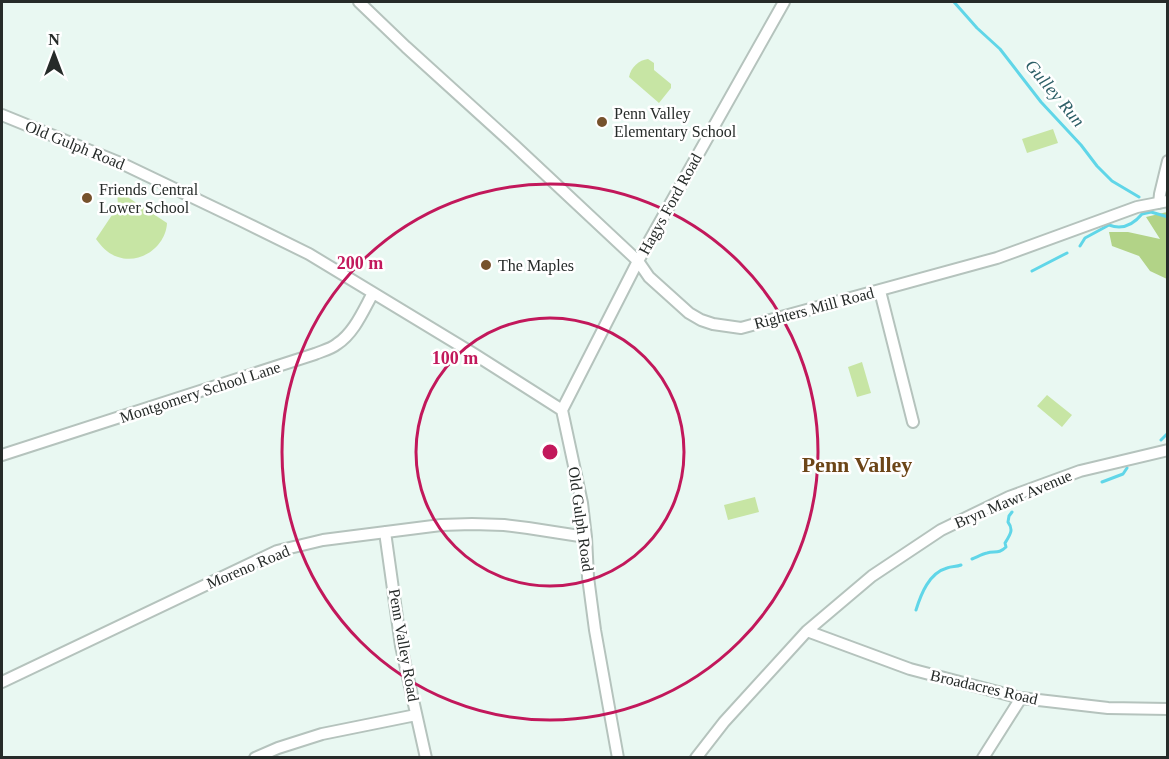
<svg xmlns="http://www.w3.org/2000/svg" width="1169" height="759" viewBox="0 0 1169 759" font-family="'Times New Roman',serif">
<style>
.green{fill:#c7e5a4}
.forest{fill:#b2d387}
.lines{fill:none;stroke-linecap:round;stroke-linejoin:round}
.stream{stroke:#60d6e8;stroke-width:3}
.minor-casing{stroke:#b5c3bd;stroke-width:14}
.minor{stroke:#fff;stroke-width:10}
.ring{fill:none;stroke:#c2185b;stroke-width:3}
.poi-dot{fill:#76522c;stroke:#fff;stroke-width:2}
.labels{text-anchor:middle;dominant-baseline:central;stroke-width:5;stroke-linejoin:round;paint-order:stroke}
.poi-label{font-size:16px;fill:#262b29;stroke:#fff;text-anchor:start}
.street-label{font-size:16px;fill:#262b29;stroke:#fff}
.water-label{font-size:18px;font-style:italic;fill:#2d5f67;stroke:#fff}
.district-label{font-size:22px;font-weight:bold;fill:#6c4517;stroke:#fff}
.centre{fill:#c2185b;stroke:#fff;stroke-width:3}
.ring-label{font-size:18px;text-anchor:middle;font-weight:bold;fill:#c2185b;stroke:#fff;stroke-width:5;stroke-linejoin:round;paint-order:stroke}
</style>
<rect width="100%" height="100%" fill="#e9f8f2"/>
<path class="green" d="M 648,59 L 654,63 L 654,70 L 671,84 L 671,88 L 659,103 L 629,77 C 631,67 639,60 648,59 Z
M 1053,129 L 1058,143 L 1027,153 L 1022,139 Z
M 124,189 L 129,198 L 167,223 C 166,246 141,265 118,257 C 108,254 102,247 96,239 L 118,206 L 117,190 Z
M 862,362 L 871,393 L 857,397 L 848,367 Z
M 1047,395 L 1072,415 L 1062,427 L 1037,406 Z
M 755,497 L 759,512 L 728,520 L 724,505 Z"/>
<path class="forest" d="M 1167,212 L 1168,213 L 1167,279 L 1150,271 L 1139,256 L 1112,246 L 1109,232 L 1128,232 L 1160,239 L 1146,217 Z"/>
<g class="lines">
<path class="stream" d="M 954,2 L 977,28 L 1000,49 L 1041,102 L 1081,145 L 1097,166 L 1112,181 L 1139,197
M 1080,246 L 1085,238 L 1109,225 C 1122,230 1133,225 1142,214 L 1151,212 L 1168,217
M 1032,271 L 1067,253
M 1161,440 L 1168,433
M 1102,482 L 1123,474 L 1127,468
M 972,559 C 977,557 982,554 987,553 C 995,551 999,554 1006,547 L 1005,543 C 1010,535 1014,530 1008,522 L 1009,516 L 1012,512
M 916,610 C 921,594 929,573 947,568 C 952,566 956,567 961,565"/>
<defs>
<path id="minor" d="M 359,2 L 406,47 L 514,145 L 638,261 L 649,277 L 689,313 L 701,320 L 713,324 L 741,328 L 997,258 L 1137,207 L 1168,201
M 2,115 L 125,165 L 242,221 L 309,254 L 474,354 L 562,410 L 582,503 L 586,537 L 588,577 L 595,630 L 618,758
M 1159,203 L 1160,194 L 1168,161
M 880,291 L 913,422
M 562,410 L 638,261 L 784,2
M 2,455 L 315,354 C 322,351 331,349 337,344 C 354,333 363,311 373,293
M 385,532 L 401,646 L 426,758
M 807,631 L 910,669 L 1021,698 L 1108,708 L 1168,709
M 2,682 L 277,551 L 323,540 L 441,525 L 472,524 L 504,525 L 528,528 L 586,537
M 255,758 L 278,748 L 322,734 L 416,715
M 696,758 L 724,722 L 807,631 L 872,576 L 941,530 L 1009,497 L 1080,471 L 1168,450
M 983,758 L 1021,698"/>
</defs>
<use href="#minor" class="minor-casing"/>
<use href="#minor" class="minor"/>
</g>
<g class="ring">
<circle cx="550" cy="452" r="134"/>
<circle cx="550" cy="452" r="268"/>
</g>
<g class="poi-dot">
<circle cx="602" cy="122" r="6"/>
<circle cx="87" cy="198" r="6"/>
<circle cx="486" cy="265" r="6"/>
</g>
<g class="labels">
<g class="poi-label">
<text x="614" y="113">Penn Valley<tspan x="614" dy="18">Elementary School</tspan></text>
<text x="99" y="189">Friends Central<tspan x="99" dy="18">Lower School</tspan></text>
<text x="498" y="265">The Maples</text>
</g>
<g class="street-label">
<text transform="translate(75 145) rotate(22)">Old Gulph Road</text>
<text transform="translate(670 204) rotate(-61)">Hagys Ford Road</text>
<text transform="translate(814 308) rotate(-15)">Righters Mill Road</text>
<text transform="translate(200 392) rotate(-18)">Montgomery School Lane</text>
<text transform="translate(1013 499) rotate(-23)">Bryn Mawr Avenue</text>
<text transform="translate(581 519) rotate(82)">Old Gulph Road</text>
<text transform="translate(248 567) rotate(-23)">Moreno Road</text>
<text transform="translate(404 645) rotate(80)">Penn Valley Road</text>
<text transform="translate(984 687) rotate(13)">Broadacres Road</text>
</g>
<g class="water-label">
<text transform="translate(1055 93) rotate(50)">Gulley Run</text>
</g>
<g class="district-label">
<text x="857" y="464">Penn Valley</text>
</g>
</g>
<circle cx="550" cy="452" r="9" class="centre"/>
<g class="ring-label">
<text x="360" y="269">200 m</text>
<text x="455" y="364">100 m</text>
</g>
<rect width="1169" height="759" fill="none" stroke="#262b29" stroke-width="6"/>
<g transform="translate(54 54)" stroke="#ffffff" stroke-width="4.5" paint-order="stroke">
<path d="M0-4.5L10 22L0 15L-10 22Z" fill="#262b29"/>
<text y="-9" font-size="16" font-weight="bold" text-anchor="middle" fill="#262b29">N</text>
</g>
</svg>
